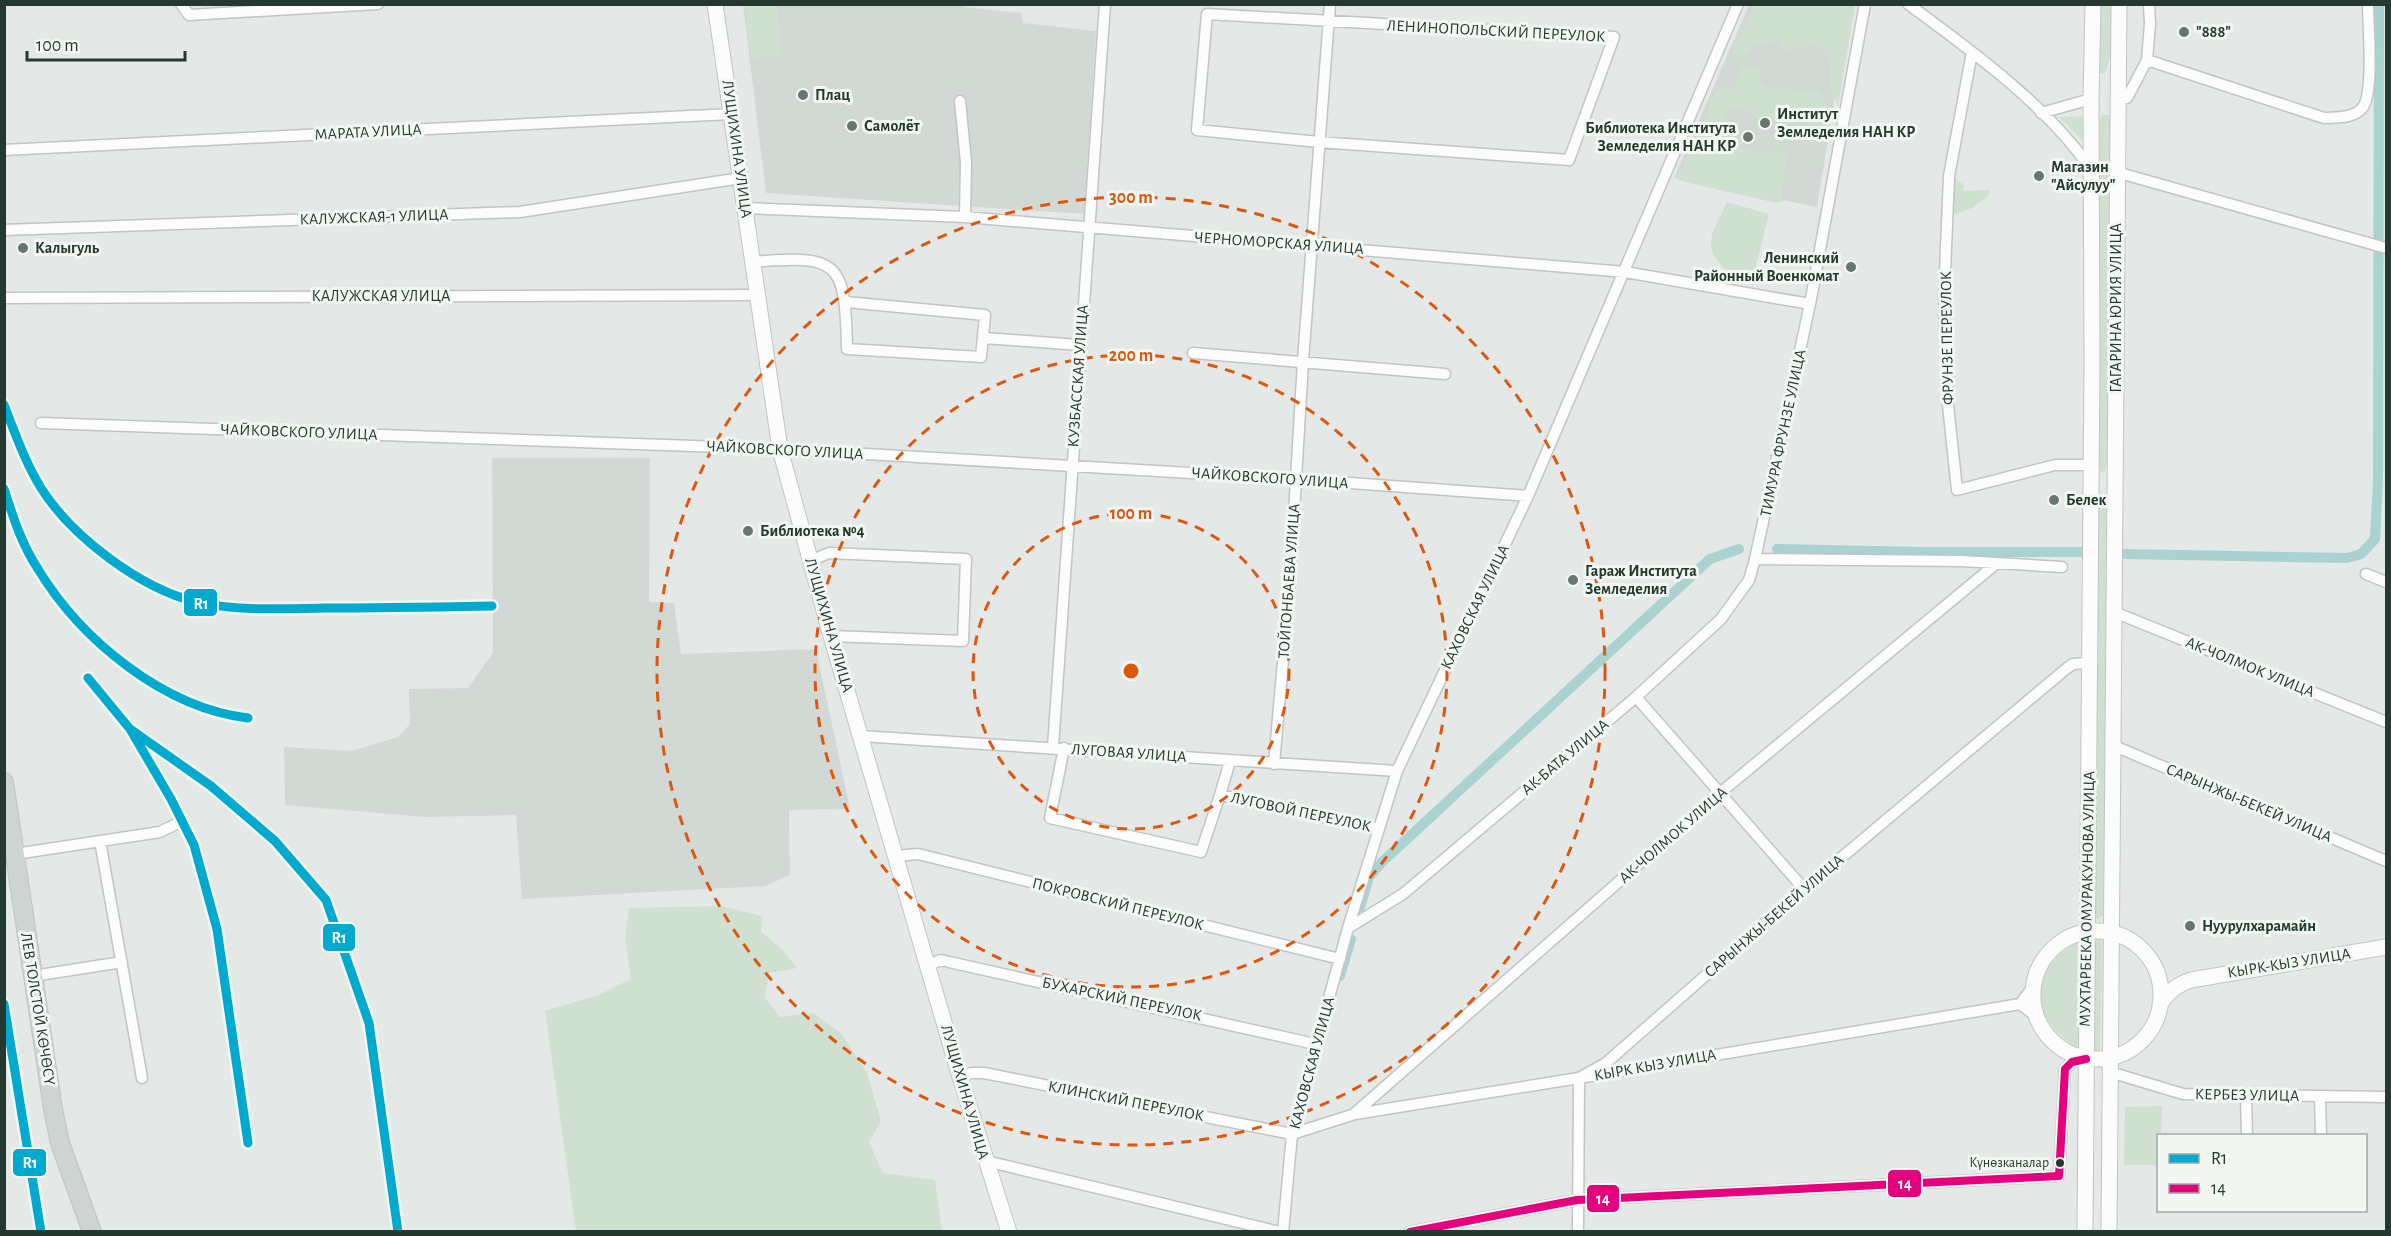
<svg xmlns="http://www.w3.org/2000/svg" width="2391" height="1236" viewBox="0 0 2391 1236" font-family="'Alegreya Sans',sans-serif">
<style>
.built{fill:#d2d9d5}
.green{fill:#cfe0d1}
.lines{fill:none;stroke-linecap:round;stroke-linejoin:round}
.canal{stroke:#a9d2d0;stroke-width:10}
.street-casing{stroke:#c1c5c3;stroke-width:13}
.secondary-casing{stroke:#c0c5c3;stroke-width:17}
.primary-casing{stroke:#bdc4c1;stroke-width:20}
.street{stroke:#fbfcfb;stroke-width:10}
.secondary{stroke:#fbfcfb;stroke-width:15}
.primary{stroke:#ced4d2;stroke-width:18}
.bus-1-casing{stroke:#f2f7f3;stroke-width:12}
.bus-1{stroke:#e5007d;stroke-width:8}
.rail-1-casing{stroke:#f2f7f3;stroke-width:14}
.rail-1{stroke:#00a9ce;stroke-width:9}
.ring{fill:none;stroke:#de570e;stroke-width:3;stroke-dasharray:10 8}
.poi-dot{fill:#67766f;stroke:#f2f7f3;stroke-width:2}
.bus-dot{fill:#24392f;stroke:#f2f7f3;stroke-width:2}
.labels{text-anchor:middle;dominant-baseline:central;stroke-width:6;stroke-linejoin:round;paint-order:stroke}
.bus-label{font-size:14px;fill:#24392f;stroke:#f2f7f3;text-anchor:end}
.street-label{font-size:16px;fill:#24392f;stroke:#f2f7f3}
.poi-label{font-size:16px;font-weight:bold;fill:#24392f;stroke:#f2f7f3;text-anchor:start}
.centre{fill:#de570e;stroke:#f2f7f3;stroke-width:3}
.ring-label{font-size:18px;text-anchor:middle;font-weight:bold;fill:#de570e;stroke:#f2f7f3;stroke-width:6;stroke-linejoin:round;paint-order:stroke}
.line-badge{stroke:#f2f7f3;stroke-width:2}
.badge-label{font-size:16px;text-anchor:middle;font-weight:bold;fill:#fff}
</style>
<rect width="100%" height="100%" fill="#e4e8e6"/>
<path class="built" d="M 743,5 L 963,5 L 964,7 L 1021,13 L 1023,23 L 1096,31 L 1084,214 L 766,193 Z
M 1749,5 L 1850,5 L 1817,207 L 1674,178 Z
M 492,458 L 650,458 L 649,602 L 674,603 L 681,654 L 816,649 L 850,809 L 789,810 L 790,875 L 765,886 L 522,899 L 516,815 L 426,817 L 285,805 L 284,747 L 352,751 L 398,737 L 410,724 L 409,689 L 468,688 L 493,653 Z"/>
<path class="green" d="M 746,5 L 777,5 L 782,55 L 751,58 Z
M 1755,5 L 1855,5 L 1838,107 L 1830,86 L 1831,59 L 1818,45 L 1782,51 L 1777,40 L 1755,46 L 1743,58 L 1733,53 Z
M 2099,5 L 2112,5 L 2110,58 L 2105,73 L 2101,74 L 2099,72 Z
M 1758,66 L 1762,86 L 1820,92 L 1830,108 L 1827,138 L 1816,125 L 1757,119 L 1743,106 L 1732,110 L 1725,116 L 1721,146 L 1726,149 L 1788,153 L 1781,198 L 1784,201 L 1776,203 L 1677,180 L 1717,90 L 1725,87 L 1733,89 L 1742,67 Z
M 2102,115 L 2109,115 L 2112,121 L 2109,451 L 2105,471 L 2101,472 L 2098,464 L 2099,142 L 2099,125 Z
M 2086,116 L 2086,144 L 2059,117 Z
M 1953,173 L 1957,180 L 1963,184 L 1964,191 L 1990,190 L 1988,196 L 1972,208 L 1950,216 Z
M 1727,202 L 1769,214 L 1752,282 L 1725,278 L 1725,269 C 1699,245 1715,229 1727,202 Z
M 2100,503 L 2106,510 L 2107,526 L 2103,914 L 2099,919 L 2093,918 L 2096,509 Z
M 720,906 L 762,916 L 761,932 L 781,948 L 797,968 L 769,973 L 765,998 L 780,1017 L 813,1013 L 841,1033 L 867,1073 L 881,1121 L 869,1142 L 883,1173 L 935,1180 L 942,1231 L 576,1231 L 545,1011 L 599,995 L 631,979 L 625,937 L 629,908 Z
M 2099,938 L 2102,941 L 2102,951 L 2100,1053 L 2092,1052 L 2094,939 Z
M 2078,942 L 2078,1034 L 2077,1047 C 2028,1020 2029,968 2078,942 Z
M 2162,1106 L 2161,1135 L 2158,1136 L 2158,1165 L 2124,1165 L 2125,1107 Z"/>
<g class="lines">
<path class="canal" d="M 1777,549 L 1923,552 L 2081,552
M 2125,554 L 2347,558 L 2361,554 L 2375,539 L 2378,480 L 2379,4
M 1360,907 L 1369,877 L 1381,863 L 1710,559 L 1739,549
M 1340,976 L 1351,939"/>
<defs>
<path id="street" d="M 181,4 L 189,15 L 378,4
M 1865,4 L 1810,304 L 1755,559 L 1962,561 L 2062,567
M 1908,4 C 1969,49 2047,105 2090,168
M 1207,14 L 1614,37 L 1569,160 L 1319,142 L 1197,130 Z
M 1972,52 L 1949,176 L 1944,297 L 1948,405 L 1957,490 L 2055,465 L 2091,465
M 2147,60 L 2324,118 C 2337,117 2354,119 2363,107 C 2374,91 2368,26 2368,4
M 2118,98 L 2127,98 L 2147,60 L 2150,24 L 2149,4
M 960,101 L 966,162 L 965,217
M 2041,113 L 2091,99
M 4,150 L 731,114
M 2116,172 L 2386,248
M 745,208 L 965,217 L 1625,272 L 1810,304
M 4,230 L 520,212 L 741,178
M 753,262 C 841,254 845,263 847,349 L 981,357 L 985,315 L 846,302
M 4,298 L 758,295
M 984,338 L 1080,345
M 1193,353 L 1445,374
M 41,423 L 780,449 L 1295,479 L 1528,496
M 810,561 L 829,553 L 966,559 L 963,641 L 831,636
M 2366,574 L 2386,582
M 2114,612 L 2386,722
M 1636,697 L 1804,889
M 861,736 L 1397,771
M 2112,745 L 2386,861
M 1053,747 L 1105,4
M 1064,748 L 1050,818 L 1201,852 L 1220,795 L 1379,829
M 1274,764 L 1290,581 L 1303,361 L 1330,4
M 1220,795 L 1230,761
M 100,841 L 142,1078
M 15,854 L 160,832 L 182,821
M 896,856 L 918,854 L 1340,959
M 1348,928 L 1403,894 L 1636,697 L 1721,619 L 1749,580 L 1755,559
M 928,965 L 941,960 L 949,962 L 1315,1044
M 33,976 L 122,962
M 2020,1004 L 2036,1016
M 2110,1072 L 2183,1094 L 2386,1097
M 960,1077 L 971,1073 L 984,1073 L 1292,1134 L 1355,1114 L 1579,1078 L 2020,1004 L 2033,987
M 2246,1095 L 2247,1136
M 2320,1096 L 2321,1136
M 1355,1113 L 1720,793 L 1997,563
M 986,1161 L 1280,1232
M 1283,1232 L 1292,1134 L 1348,928 L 1397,771 L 1528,496 L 1738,4
M 1410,1232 L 1577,1200 L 2059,1176 L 2065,1069 L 2072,1062 L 2086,1059
M 1578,1232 L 1579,1078 L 1606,1063 L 1804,889 L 2067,668 L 2073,664 L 2089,663"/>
<path id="secondary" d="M 715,4 L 780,449 L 831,636 L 960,1077 L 1009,1232
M2033 995a64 64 0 1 1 128 0a64 64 0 1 1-128 0Z
M 2160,1004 C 2169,991 2177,985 2191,980 L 2386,947
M 2085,1232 L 2092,364 L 2091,99 L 2093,4
M 2109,1232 C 2112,822 2115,413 2119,4"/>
<path id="primary" d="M 4,782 L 53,1109 L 60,1143 L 92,1232"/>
</defs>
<use href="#street" class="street-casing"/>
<use href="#secondary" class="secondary-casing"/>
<use href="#primary" class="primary-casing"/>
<use href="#street" class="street"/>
<use href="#secondary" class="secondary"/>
<use href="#primary" class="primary"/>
<defs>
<path id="bus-1" d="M 1410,1232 L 1577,1200 L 2059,1176 L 2065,1069 L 2072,1062 L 2086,1059"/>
</defs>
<use href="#bus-1" class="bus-1-casing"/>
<use href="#bus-1" class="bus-1"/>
<defs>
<path id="rail-1" d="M 4,405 C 15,433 25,462 41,488 C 72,537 140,588 196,602 C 234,611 285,609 324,608 C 380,608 436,607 492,606
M 4,489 C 13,517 22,545 38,569 C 81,640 164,708 248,718
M 88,678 L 130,729 L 171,799 L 194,845 L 217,929 L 248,1143
M 130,729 L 211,786 L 275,841 L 326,900 L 369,1023 L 398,1232
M 4,1004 L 41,1232"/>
</defs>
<use href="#rail-1" class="rail-1-casing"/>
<use href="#rail-1" class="rail-1"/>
</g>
<g class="ring">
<circle cx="1131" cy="671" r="158"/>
<circle cx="1131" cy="671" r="316"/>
<circle cx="1131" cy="671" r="474"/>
</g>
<g class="poi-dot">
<circle cx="2184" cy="32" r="6"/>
<circle cx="803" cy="95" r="6"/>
<circle cx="1765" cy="123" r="6"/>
<circle cx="852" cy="126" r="6"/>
<circle cx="1748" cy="137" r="6"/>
<circle cx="2039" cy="176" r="6"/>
<circle cx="23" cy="248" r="6"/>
<circle cx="1851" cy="267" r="6"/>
<circle cx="2054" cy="500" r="6"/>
<circle cx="748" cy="531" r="6"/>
<circle cx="1573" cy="580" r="6"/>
<circle cx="2190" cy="926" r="6"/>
</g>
<circle class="bus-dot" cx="2060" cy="1163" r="5"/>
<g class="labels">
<g class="bus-label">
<text x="2049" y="1163">Күнөзканалар</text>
</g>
<g class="street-label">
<text transform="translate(1496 31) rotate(3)">ЛЕНИНОПОЛЬСКИЙ ПЕРЕУЛОК</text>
<text transform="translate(368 132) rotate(-3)">МАРАТА УЛИЦА</text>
<text transform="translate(737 149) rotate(82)">ЛУЩИХИНА УЛИЦА</text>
<text transform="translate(374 217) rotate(-2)">КАЛУЖСКАЯ-1 УЛИЦА</text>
<text transform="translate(1279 243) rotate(4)">ЧЕРНОМОРСКАЯ УЛИЦА</text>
<text x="381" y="296">КАЛУЖСКАЯ УЛИЦА</text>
<text transform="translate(2116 308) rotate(-90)">ГАГАРИНА ЮРИЯ УЛИЦА</text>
<text transform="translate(1947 338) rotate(-91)">ФРУНЗЕ ПЕРЕУЛОК</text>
<text transform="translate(1078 376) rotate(-86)">КУЗБАССКАЯ УЛИЦА</text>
<text transform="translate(299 432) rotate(2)">ЧАЙКОВСКОГО УЛИЦА</text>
<text transform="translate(1783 433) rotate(-78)">ТИМУРА ФРУНЗЕ УЛИЦА</text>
<text transform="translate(785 450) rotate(3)">ЧАЙКОВСКОГО УЛИЦА</text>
<text transform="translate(1270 478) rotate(4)">ЧАЙКОВСКОГО УЛИЦА</text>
<text transform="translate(1289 581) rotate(-86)">ТОЙГОНБАЕВА УЛИЦА</text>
<text transform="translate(1475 607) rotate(-64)">КАХОВСКАЯ УЛИЦА</text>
<text transform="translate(829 625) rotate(74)">ЛУЩИХИНА УЛИЦА</text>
<text transform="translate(2250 667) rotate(22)">АК-ЧОЛМОК УЛИЦА</text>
<text transform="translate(1129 753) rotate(4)">ЛУГОВАЯ УЛИЦА</text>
<text transform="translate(1565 757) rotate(-40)">АК-БАТА УЛИЦА</text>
<text transform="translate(2249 803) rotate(23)">САРЫНЖЫ-БЕКЕЙ УЛИЦА</text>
<text transform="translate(1301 812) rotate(12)">ЛУГОВОЙ ПЕРЕУЛОК</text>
<text transform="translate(1673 835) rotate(-41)">АК-ЧОЛМОК УЛИЦА</text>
<text transform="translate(2087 899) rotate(-89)">МУХТАРБЕКА ОМУРАКУНОВА УЛИЦА</text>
<text transform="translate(1118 904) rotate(14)">ПОКРОВСКИЙ ПЕРЕУЛОК</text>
<text transform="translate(1774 916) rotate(-41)">САРЫНЖЫ-БЕКЕЙ УЛИЦА</text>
<text transform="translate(2289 963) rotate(-9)">КЫРК-КЫЗ УЛИЦА</text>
<text transform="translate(1122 999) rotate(12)">БУХАРСКИЙ ПЕРЕУЛОК</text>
<text transform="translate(38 1009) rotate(81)">ЛЕВ ТОЛСТОЙ КӨЧӨСҮ</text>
<text transform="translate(1312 1063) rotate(-75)">КАХОВСКАЯ УЛИЦА</text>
<text transform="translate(1655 1065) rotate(-10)">КЫРК КЫЗ УЛИЦА</text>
<text transform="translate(965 1092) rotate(74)">ЛУЩИХИНА УЛИЦА</text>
<text transform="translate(2247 1095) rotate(1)">КЕРБЕЗ УЛИЦА</text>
<text transform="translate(1126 1101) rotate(11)">КЛИНСКИЙ ПЕРЕУЛОК</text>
</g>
<g class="poi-label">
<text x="2196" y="32">"888"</text>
<text x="815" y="95">Плац</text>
<text x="1777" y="114">Институт<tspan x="1777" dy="18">Земледелия НАН КР</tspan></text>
<text x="864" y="126">Самолёт</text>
<text x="1736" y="128" text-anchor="end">Библиотека Института<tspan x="1736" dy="18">Земледелия НАН КР</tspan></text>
<text x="2051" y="167">Магазин<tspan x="2051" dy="18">"Айсулуу"</tspan></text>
<text x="35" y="248">Калыгуль</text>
<text x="1839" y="258" text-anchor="end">Ленинский<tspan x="1839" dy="18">Районный Военкомат</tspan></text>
<text x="2066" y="500">Белек</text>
<text x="760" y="531">Библиотека №4</text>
<text x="1585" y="571">Гараж Института<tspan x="1585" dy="18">Земледелия</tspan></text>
<text x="2202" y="926">Нуурулхарамайн</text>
</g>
</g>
<circle cx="1131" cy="671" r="9" class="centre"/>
<g class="ring-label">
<text x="1131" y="203">300 m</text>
<text x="1131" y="361">200 m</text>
<text x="1131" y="519">100 m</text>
</g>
<g class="line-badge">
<rect x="183" y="588" width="35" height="29" rx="6" fill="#00a9ce"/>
<rect x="322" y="923" width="34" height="29" rx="6" fill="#00a9ce"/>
<rect x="12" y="1148" width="35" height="29" rx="6" fill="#00a9ce"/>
<rect x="1887" y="1169" width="35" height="29" rx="6" fill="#e5007d"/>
<rect x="1586" y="1184" width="34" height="29" rx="6" fill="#e5007d"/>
</g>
<g class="badge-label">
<text x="201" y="609">R1</text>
<text x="339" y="943">R1</text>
<text x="30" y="1168">R1</text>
<text x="1905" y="1189">14</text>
<text x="1603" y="1204">14</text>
</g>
<rect width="2391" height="1236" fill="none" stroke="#24392f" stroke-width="12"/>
<rect x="2157" y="1134" width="210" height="78" fill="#f2f7f3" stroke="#a0aba5" stroke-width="1.5"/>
<rect x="2169" y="1154" width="30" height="9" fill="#00a9ce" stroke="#a0aba5" stroke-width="1.5"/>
<text x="2211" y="1164" font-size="18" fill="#24392f">R1</text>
<rect x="2169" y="1184" width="30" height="9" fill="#e5007d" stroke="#a0aba5" stroke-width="1.5"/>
<text x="2211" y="1194" font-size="18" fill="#24392f">14</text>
<path d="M27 51v9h158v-9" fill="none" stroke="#24392f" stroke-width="3"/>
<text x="36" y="51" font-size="18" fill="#24392f" stroke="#f2f7f3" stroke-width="4.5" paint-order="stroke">100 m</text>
</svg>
